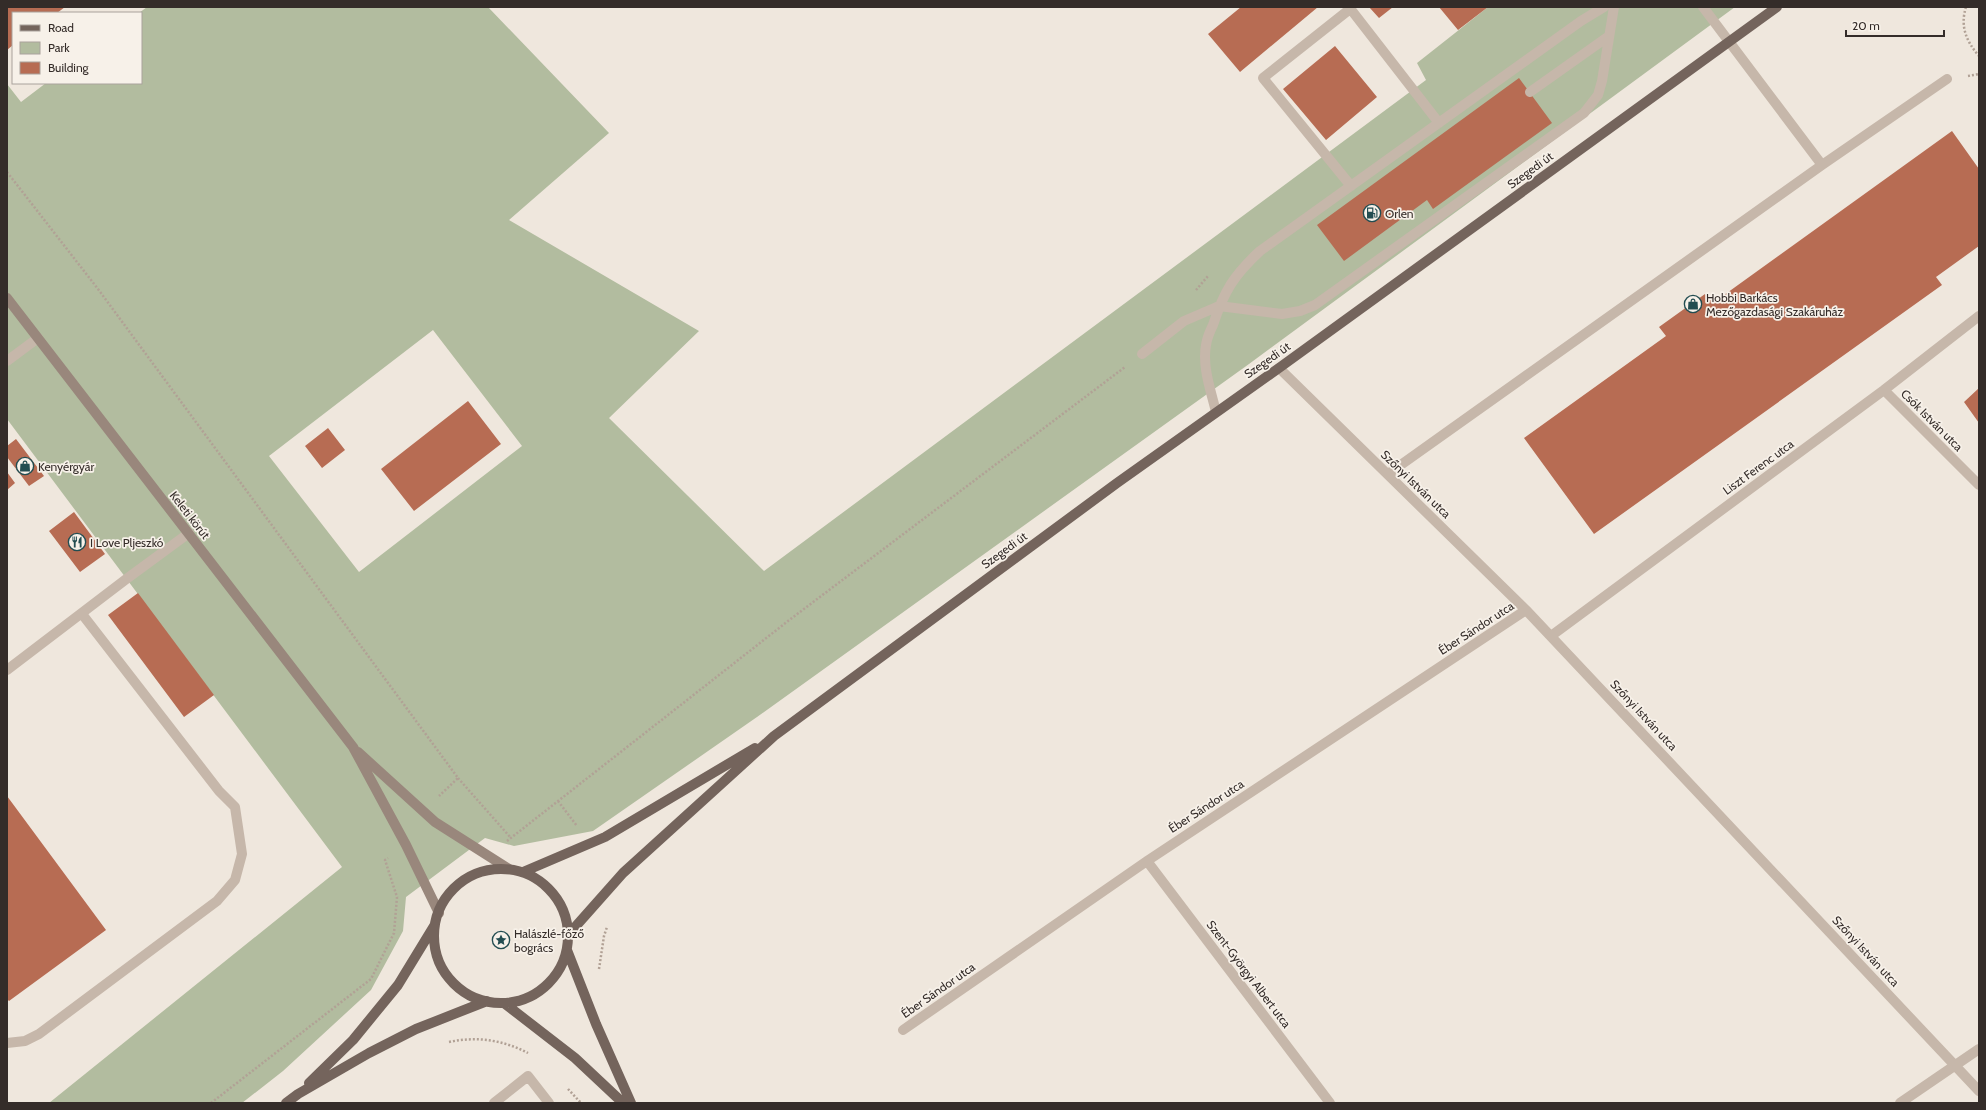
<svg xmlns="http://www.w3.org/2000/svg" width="1986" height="1110" viewBox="0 0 1986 1110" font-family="Cabin,sans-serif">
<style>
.green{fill:#b2bc9f;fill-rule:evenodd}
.building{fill:#b76c53}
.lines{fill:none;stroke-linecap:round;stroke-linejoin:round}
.path{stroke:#b1a195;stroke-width:2.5;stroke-dasharray:2 2;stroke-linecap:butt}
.lane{stroke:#c6b7aa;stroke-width:10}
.street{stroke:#c6b7aa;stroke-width:10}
.secondary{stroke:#99877c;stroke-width:10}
.primary{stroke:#74645c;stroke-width:10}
.labels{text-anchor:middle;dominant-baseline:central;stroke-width:3.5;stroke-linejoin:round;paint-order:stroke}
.street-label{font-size:12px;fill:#342c29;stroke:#f7f1e9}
.poi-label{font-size:12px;fill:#342c29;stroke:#f7f1e9;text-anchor:start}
</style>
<rect width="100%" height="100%" fill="#efe7dd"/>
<path class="green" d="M 147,7 L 488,7 L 609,133 L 509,220 L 699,331 L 609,418 L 764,571 L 1426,80 L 1417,63 L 1488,7 L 1735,7 L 1249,364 L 757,717 L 593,831 L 514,846 L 485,838 L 406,897 L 403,931 L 371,990 L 283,1071 L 242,1103 L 49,1103 L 342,867 L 7,419 L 7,84 L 21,102 L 46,83 L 141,83 L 141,13 L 139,13 ZM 433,330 L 522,446 L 359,572 L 269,456 Z"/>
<path class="building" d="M 7,7 L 65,7 L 57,13 L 13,13 L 13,45 L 7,50 Z
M 1241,7 L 1318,7 L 1240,72 L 1208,34 Z
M 1369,7 L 1393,7 L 1379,18 Z
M 1439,7 L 1488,7 L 1458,30 Z
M 1335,46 L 1377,97 L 1326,140 L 1283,89 Z
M 1519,78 L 1552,123 L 1433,209 L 1427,200 L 1344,261 L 1317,225 Z
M 1952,131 L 1979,169 L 1979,246 L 1936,277 L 1942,285 L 1594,534 L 1524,438 L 1666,336 L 1659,327 L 1705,294 L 1713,303 Z
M 1979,388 L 1979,423 L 1964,402 Z
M 468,401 L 501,444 L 414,511 L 381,469 Z
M 328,428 L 345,450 L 322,468 L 305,446 Z
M 16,439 L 44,476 L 29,486 L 7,457 L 7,446 Z
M 7,472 L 15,483 L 7,490 Z
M 74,512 L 105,554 L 80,572 L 49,531 Z
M 138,593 L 214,695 L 184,717 L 108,615 Z
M 7,796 L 106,930 L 9,1001 L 7,999 Z"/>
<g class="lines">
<path class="path" d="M 1966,7 C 1960,26 1966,41 1979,56
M 1968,76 L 1979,74
M 7,172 L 98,289 L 458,778 L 439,796
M 1196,290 L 1208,276
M 458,778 L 511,838
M 558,801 L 577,826
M 507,841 L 788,621 L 1125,367
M 599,969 L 604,936 L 607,927
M 449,1042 C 477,1036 503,1040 528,1053
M 568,1089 L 581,1103
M 211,1103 L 371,979 L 394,933 L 397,897 L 385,860 L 388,858"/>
<path class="lane" d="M 1349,7 L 1439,123
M 1703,7 L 1822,165
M 1350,9 L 1263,78 L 1351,186
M 1530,92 L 1609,36
M 1142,354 L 1184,321 L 1219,306 L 1282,314 L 1300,311 L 1315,305 L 1584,113 L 1598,95 L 1602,81 L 1614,7
M 7,361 L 38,338
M 1216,412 C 1211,391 1202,367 1206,345 C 1207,338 1210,331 1213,325 C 1224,291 1234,275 1260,251 L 1581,21 L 1604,7
M 1388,474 L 1822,165 L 1947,79
M 7,670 L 125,580 L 189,533
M 7,1043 L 25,1041 L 39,1034 L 217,901 L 235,880 L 242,854 L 235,807 L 219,791 L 82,614
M 494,1103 L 528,1076 L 549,1103"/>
<path class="street" d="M 1279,368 L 1526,610 L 1979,1091
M 1884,390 L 1979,485
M 1551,636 L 1884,390 L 1979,316
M 1147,861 L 1330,1103
M 903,1030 L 1147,861 L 1526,610
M 1900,1103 L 1979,1049"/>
<path class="secondary" d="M 7,298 L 353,747 L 406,845 L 439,913
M 358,752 L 435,822 L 509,869"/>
<path class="primary" d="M434 936a67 67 0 1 1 134 0a67 67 0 1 1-134 0Z
M 523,872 L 605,837 L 755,748
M 568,935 L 623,873 L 774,736 L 1117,483 L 1279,368 L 1777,7
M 567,950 L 596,1024 L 631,1103
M 504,1003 L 575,1058 L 623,1103
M 309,1083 L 353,1040 L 398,985 L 434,926
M 286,1103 L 298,1094 L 369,1053 L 416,1029 L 487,1001"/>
</g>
<defs>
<symbol id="fuel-ring" viewBox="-11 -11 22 22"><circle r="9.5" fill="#f7f1e9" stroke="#234d51" stroke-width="1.5"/><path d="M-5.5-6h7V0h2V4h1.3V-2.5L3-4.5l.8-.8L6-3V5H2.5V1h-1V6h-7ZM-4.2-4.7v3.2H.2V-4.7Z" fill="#234d51"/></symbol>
<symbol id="shop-ring" viewBox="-11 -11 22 22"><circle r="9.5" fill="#f7f1e9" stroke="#234d51" stroke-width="1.5"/><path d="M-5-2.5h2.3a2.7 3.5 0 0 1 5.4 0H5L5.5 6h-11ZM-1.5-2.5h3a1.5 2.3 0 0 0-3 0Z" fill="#234d51"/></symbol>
<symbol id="restaurant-ring" viewBox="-11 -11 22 22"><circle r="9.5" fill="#f7f1e9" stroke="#234d51" stroke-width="1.5"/><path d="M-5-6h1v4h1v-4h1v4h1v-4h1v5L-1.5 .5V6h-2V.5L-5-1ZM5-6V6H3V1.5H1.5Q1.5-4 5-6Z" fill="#234d51"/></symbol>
<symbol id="sight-ring" viewBox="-11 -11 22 22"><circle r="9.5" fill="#f7f1e9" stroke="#234d51" stroke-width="1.5"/><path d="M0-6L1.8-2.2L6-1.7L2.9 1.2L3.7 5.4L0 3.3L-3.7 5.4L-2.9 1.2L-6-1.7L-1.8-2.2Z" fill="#234d51"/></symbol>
</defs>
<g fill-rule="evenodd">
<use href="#fuel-ring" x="1362" y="203" width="20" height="20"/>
<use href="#shop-ring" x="1683" y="294" width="20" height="20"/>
<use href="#shop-ring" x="15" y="456" width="20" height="20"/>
<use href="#restaurant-ring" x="67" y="532" width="20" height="20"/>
<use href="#sight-ring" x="491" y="930" width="20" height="20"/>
</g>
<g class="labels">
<g class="street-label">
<text transform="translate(1530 170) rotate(-36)">Szegedi út</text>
<text transform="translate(1267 360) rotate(-35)">Szegedi út</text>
<text transform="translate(1932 420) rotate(45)">Csók István utca</text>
<text transform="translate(1758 467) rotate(-36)">Liszt Ferenc utca</text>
<text transform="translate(1416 484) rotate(44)">Szőnyi István utca</text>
<text transform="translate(190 515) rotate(52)">Keleti körút</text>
<text transform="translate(1004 550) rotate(-36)">Szegedi út</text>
<text transform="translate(1476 628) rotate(-33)">Éber Sándor utca</text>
<text transform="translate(1644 715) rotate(47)">Szőnyi István utca</text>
<text transform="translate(1206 806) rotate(-33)">Éber Sándor utca</text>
<text transform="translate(1866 951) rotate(47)">Szőnyi István utca</text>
<text transform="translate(1249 974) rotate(53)">Szent-Györgyi Albert utca</text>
<text transform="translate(938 990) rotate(-35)">Éber Sándor utca</text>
</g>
<g class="poi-label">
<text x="1385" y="213">Orlen</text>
<text x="1706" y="297">Hobbi Barkács<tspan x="1706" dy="14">Mezőgazdasági Szakáruház</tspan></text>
<text x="38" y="466">Kenyérgyár</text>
<text x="90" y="542">I Love Pljeszkó</text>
<text x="514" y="933">Halászlé-főző<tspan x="514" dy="14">bogrács</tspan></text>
</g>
</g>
<rect width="1986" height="1110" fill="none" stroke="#342c29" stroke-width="16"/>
<rect x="12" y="12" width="130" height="72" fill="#f7f1e9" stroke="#a9a29c"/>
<rect x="20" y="25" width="20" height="6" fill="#74645c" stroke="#a9a29c"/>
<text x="48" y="32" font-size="12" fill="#342c29">Road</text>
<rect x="20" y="42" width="20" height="12" fill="#b2bc9f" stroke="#a9a29c"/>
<text x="48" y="52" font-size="12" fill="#342c29">Park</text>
<rect x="20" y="62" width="20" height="12" fill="#b76c53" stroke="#a9a29c"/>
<text x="48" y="72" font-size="12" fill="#342c29">Building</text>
<path d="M1846 30v6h98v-6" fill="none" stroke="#342c29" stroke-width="2"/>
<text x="1852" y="30" font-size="12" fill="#342c29" stroke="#f7f1e9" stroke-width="3" paint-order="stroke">20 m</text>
</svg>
